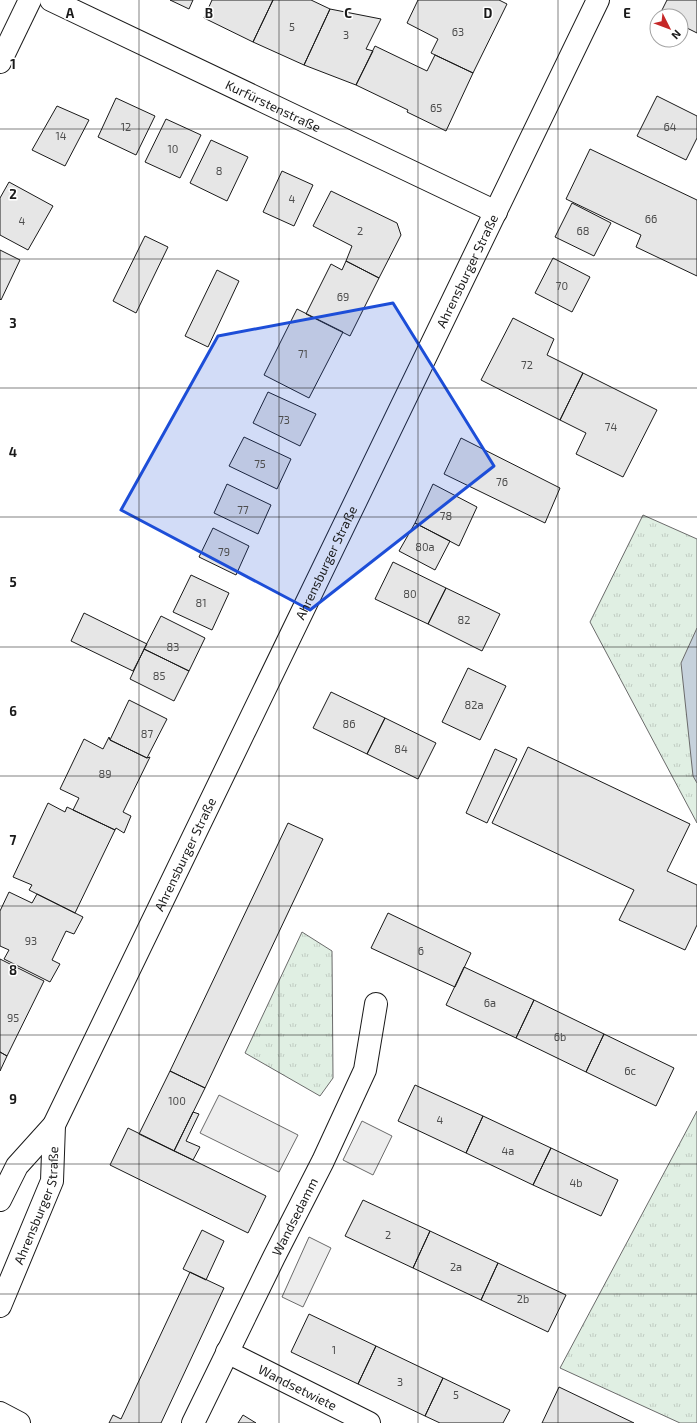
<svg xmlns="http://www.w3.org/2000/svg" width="697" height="1423" viewBox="0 0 697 1423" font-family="'Exo 2',sans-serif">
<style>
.park{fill:url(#park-tufts);stroke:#6a6a6a}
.parking{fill:#ededed;stroke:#6a6a6a}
.water{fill:#c6d2dc;stroke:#6a6a6a}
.building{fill:#e6e6e6;stroke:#1a1a1a}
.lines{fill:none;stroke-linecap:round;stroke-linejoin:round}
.minor-casing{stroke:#1a1a1a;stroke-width:24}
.major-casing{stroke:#1a1a1a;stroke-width:24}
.minor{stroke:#fff;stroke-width:22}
.major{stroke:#fff;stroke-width:22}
.marked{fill:#1d4ed8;fill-opacity:0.2;stroke:#1d4ed8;stroke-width:3;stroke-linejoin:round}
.grid{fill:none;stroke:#1a1a1a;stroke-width:1;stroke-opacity:0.55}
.labels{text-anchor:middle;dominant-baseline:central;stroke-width:3;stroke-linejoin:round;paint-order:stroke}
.number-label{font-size:11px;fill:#4d4d4d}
.street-label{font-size:13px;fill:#1a1a1a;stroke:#fff}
.grid-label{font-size:13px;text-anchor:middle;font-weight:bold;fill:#1a1a1a;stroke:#fff;stroke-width:3;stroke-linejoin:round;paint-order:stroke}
</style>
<defs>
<pattern id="park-tufts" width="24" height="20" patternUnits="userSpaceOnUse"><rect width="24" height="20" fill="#e0efe3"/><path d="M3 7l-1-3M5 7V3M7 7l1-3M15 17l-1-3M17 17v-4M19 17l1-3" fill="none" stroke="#c0ccc2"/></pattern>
</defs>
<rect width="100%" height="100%" fill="#fff"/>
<path class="park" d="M 643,515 L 697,539 L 697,823 L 590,622 Z
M 302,932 L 332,951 L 333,1078 L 320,1096 L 245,1053 Z
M 697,1111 L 697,1423 L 680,1423 L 560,1368 Z"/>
<path class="parking" d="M 219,1095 L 298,1135 L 279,1172 L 200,1133 Z
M 362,1121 L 392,1136 L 373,1175 L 343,1160 Z
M 309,1237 L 331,1248 L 303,1307 L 282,1297 Z"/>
<path class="water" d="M 697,628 L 697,783 L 693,776 L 681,663 Z"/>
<path class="building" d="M 170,0 L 193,0 L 189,9 Z
M 212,0 L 273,0 L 253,42 L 204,18 Z
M 273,0 L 311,0 L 330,9 L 304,65 L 253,42 Z
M 418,0 L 499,0 L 507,4 L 473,73 L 431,53 L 438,39 L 407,23 Z
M 667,0 L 697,0 L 697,33 L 681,25 L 681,16 L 664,16 L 660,14 Z
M 330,9 L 381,19 L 366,49 L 373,51 L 356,85 L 304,65 Z
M 375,46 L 427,71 L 435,55 L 473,73 L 446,131 L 407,112 L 408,110 L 356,85 Z
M 657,96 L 697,116 L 697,138 L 686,160 L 637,136 Z
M 116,98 L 155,116 L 136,155 L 98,137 Z
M 57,106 L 89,120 L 65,166 L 32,150 Z
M 166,119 L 201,135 L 180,178 L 145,162 Z
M 211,140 L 248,157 L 227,201 L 190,183 Z
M 590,149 L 697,200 L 697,276 L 636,247 L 641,235 L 566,199 Z
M 282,171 L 313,185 L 294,226 L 263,212 Z
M 9,182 L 53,206 L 28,250 L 0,235 L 0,198 Z
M 331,191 L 397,223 L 401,235 L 379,278 L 346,261 L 352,246 L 313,226 Z
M 572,203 L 611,223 L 594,256 L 555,237 Z
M 145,236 L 168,247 L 136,313 L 113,301 Z
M 0,250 L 20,260 L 1,300 L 0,299 Z
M 553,258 L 590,277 L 572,312 L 535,293 Z
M 346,261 L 379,278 L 350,336 L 306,314 L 331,264 L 342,270 Z
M 217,270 L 239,281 L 208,347 L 185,336 Z
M 297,309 L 343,332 L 309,398 L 264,375 Z
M 513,318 L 554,339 L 547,355 L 583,373 L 560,420 L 481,380 Z
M 583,373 L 657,410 L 623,477 L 576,454 L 586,433 L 560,420 Z
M 268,392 L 316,414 L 300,446 L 253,423 Z
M 244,437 L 291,459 L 277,489 L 229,466 Z
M 461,438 L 560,488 L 545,523 L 444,474 Z
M 227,484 L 271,505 L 258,534 L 214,513 Z
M 433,484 L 477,507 L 459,546 L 415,523 Z
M 415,523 L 450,541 L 435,570 L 399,551 Z
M 213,528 L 249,546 L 236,575 L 199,557 Z
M 393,562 L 446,588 L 428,624 L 375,599 Z
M 191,575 L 229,593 L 212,630 L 173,612 Z
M 446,588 L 500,614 L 482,651 L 428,624 Z
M 84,613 L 147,644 L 133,671 L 71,641 Z
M 161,616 L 205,638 L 189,671 L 144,649 Z
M 144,649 L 189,671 L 174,701 L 130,679 Z
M 468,668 L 506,686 L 480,740 L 442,722 Z
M 331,692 L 385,718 L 367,754 L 313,728 Z
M 129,700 L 167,719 L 147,758 L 110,740 Z
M 385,718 L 436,743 L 418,779 L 367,754 Z
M 109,737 L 110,740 L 147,758 L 150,757 L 123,812 L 131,816 L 124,833 L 116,828 L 115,830 L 73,810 L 79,798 L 60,789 L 84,739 L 103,749 Z
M 528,747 L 690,824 L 667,871 L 697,885 L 697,925 L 685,950 L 619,920 L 634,890 L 492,823 Z
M 495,749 L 517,759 L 487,823 L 466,813 Z
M 48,803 L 65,812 L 67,807 L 115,830 L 75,913 L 29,890 L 32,885 L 13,877 Z
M 288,823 L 323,839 L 205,1088 L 170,1071 Z
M 9,892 L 32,903 L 37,894 L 83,917 L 74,934 L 66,931 L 52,960 L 60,964 L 50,982 L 4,959 L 9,950 L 0,946 L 0,911 Z
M 388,913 L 471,953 L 455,987 L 371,948 Z
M 0,959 L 44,981 L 7,1056 L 0,1052 Z
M 464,967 L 534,1000 L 516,1038 L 446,1005 Z
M 534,1000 L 604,1034 L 586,1072 L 516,1038 Z
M 604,1034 L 674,1068 L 656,1106 L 586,1072 Z
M 0,1052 L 7,1056 L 0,1071 Z
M 170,1071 L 205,1088 L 174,1151 L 139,1134 Z
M 415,1085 L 483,1116 L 466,1153 L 398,1121 Z
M 193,1112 L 199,1114 L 186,1141 L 200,1147 L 193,1160 L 174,1151 Z
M 483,1116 L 551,1148 L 533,1185 L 466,1153 Z
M 128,1128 L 266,1196 L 248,1233 L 110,1165 Z
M 551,1148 L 618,1180 L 601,1216 L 533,1185 Z
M 363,1200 L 430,1231 L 413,1268 L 345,1236 Z
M 202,1230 L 224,1241 L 206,1280 L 183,1269 Z
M 430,1231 L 498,1263 L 481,1300 L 413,1268 Z
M 498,1263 L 566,1295 L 548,1332 L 481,1300 Z
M 190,1272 L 224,1288 L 161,1423 L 109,1423 L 113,1415 L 121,1419 Z
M 309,1314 L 376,1346 L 358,1384 L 291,1352 Z
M 376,1346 L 443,1378 L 425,1416 L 358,1384 Z
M 443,1378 L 510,1410 L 503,1423 L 440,1423 L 425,1416 Z
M 559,1387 L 634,1423 L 542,1423 Z
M 243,1415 L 256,1423 L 238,1423 Z"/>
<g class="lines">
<defs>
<g id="minor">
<path id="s1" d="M 51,0 L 496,212"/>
<path d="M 0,62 L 30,0"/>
<path id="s2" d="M 227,1352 L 369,1423"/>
<path id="s3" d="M 193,1423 L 274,1257 L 323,1161 L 365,1070 L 376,1004"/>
</g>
<g id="major">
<path id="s4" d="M 0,1200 L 17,1166 L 54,1125 L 598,0"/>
<path id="s5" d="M 0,1306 L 52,1181 L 54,1125"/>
<path d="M 0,1413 L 19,1423"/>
</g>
</defs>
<use href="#minor" class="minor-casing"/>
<use href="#major" class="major-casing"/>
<use href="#minor" class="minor"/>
<use href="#major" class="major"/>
</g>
<path class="marked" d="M 393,303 L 494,466 L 310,610 L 121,510 L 218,336 Z"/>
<path class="grid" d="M 139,0 L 139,1423M 279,0 L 279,1423M 418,0 L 418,1423M 558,0 L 558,1423M 0,129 L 697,129M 0,259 L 697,259M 0,388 L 697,388M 0,517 L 697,517M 0,647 L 697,647M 0,776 L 697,776M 0,906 L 697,906M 0,1035 L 697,1035M 0,1164 L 697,1164M 0,1294 L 697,1294"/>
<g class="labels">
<g class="number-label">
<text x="292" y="26">5</text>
<text x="458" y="31">63</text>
<text x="346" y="34">3</text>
<text x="436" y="107">65</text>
<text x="126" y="126">12</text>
<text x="670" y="126">64</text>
<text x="61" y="135">14</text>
<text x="173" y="148">10</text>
<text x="219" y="170">8</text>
<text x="292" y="198">4</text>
<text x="651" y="218">66</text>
<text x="22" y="220">4</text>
<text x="360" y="230">2</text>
<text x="583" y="230">68</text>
<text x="562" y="285">70</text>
<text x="343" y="296">69</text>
<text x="303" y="353">71</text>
<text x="527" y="364">72</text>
<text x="284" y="419">73</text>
<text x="611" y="426">74</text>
<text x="260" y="463">75</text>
<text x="502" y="481">76</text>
<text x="243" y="509">77</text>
<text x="446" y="515">78</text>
<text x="425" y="546">80a</text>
<text x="224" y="551">79</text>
<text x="410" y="593">80</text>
<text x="201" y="602">81</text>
<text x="464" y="619">82</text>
<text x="173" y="646">83</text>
<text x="159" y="675">85</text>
<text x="474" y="704">82a</text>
<text x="349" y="723">86</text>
<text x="147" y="733">87</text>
<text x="401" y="748">84</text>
<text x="105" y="773">89</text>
<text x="31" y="940">93</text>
<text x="421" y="950">6</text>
<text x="490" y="1002">6a</text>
<text x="13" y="1017">95</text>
<text x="560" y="1036">6b</text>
<text x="630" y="1070">6c</text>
<text x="177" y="1100">100</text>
<text x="440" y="1119">4</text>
<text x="508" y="1150">4a</text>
<text x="576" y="1182">4b</text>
<text x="388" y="1234">2</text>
<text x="456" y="1266">2a</text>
<text x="523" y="1298">2b</text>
<text x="334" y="1349">1</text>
<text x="400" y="1381">3</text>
<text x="456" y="1394">5</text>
</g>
<g class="street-label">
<text stroke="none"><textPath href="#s1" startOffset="246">Kurfürstenstraße</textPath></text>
<text stroke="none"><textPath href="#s4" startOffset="1042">Ahrensburger Straße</textPath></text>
<text stroke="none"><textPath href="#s4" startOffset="718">Ahrensburger Straße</textPath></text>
<text stroke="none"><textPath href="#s4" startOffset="394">Ahrensburger Straße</textPath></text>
<text stroke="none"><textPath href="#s5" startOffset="108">Ahrensburger Straße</textPath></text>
<text stroke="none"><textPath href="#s3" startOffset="230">Wandsedamm</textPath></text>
<text stroke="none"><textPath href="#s2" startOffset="79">Wandsetwiete</textPath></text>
</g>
</g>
<g class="grid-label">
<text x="70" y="18">A</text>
<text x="209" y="18">B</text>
<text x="348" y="18">C</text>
<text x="488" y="18">D</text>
<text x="627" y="18">E</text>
<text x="13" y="69">1</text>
<text x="13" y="199">2</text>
<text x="13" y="328">3</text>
<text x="13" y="457">4</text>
<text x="13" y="587">5</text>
<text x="13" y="716">6</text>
<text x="13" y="845">7</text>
<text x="13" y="975">8</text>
<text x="13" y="1104">9</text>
</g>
<g transform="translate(669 28) rotate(132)"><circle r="19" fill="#ffffff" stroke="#a3a3a3"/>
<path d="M0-3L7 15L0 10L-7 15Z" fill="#c62828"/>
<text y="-6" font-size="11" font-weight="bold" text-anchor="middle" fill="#1a1a1a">N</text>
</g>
</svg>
